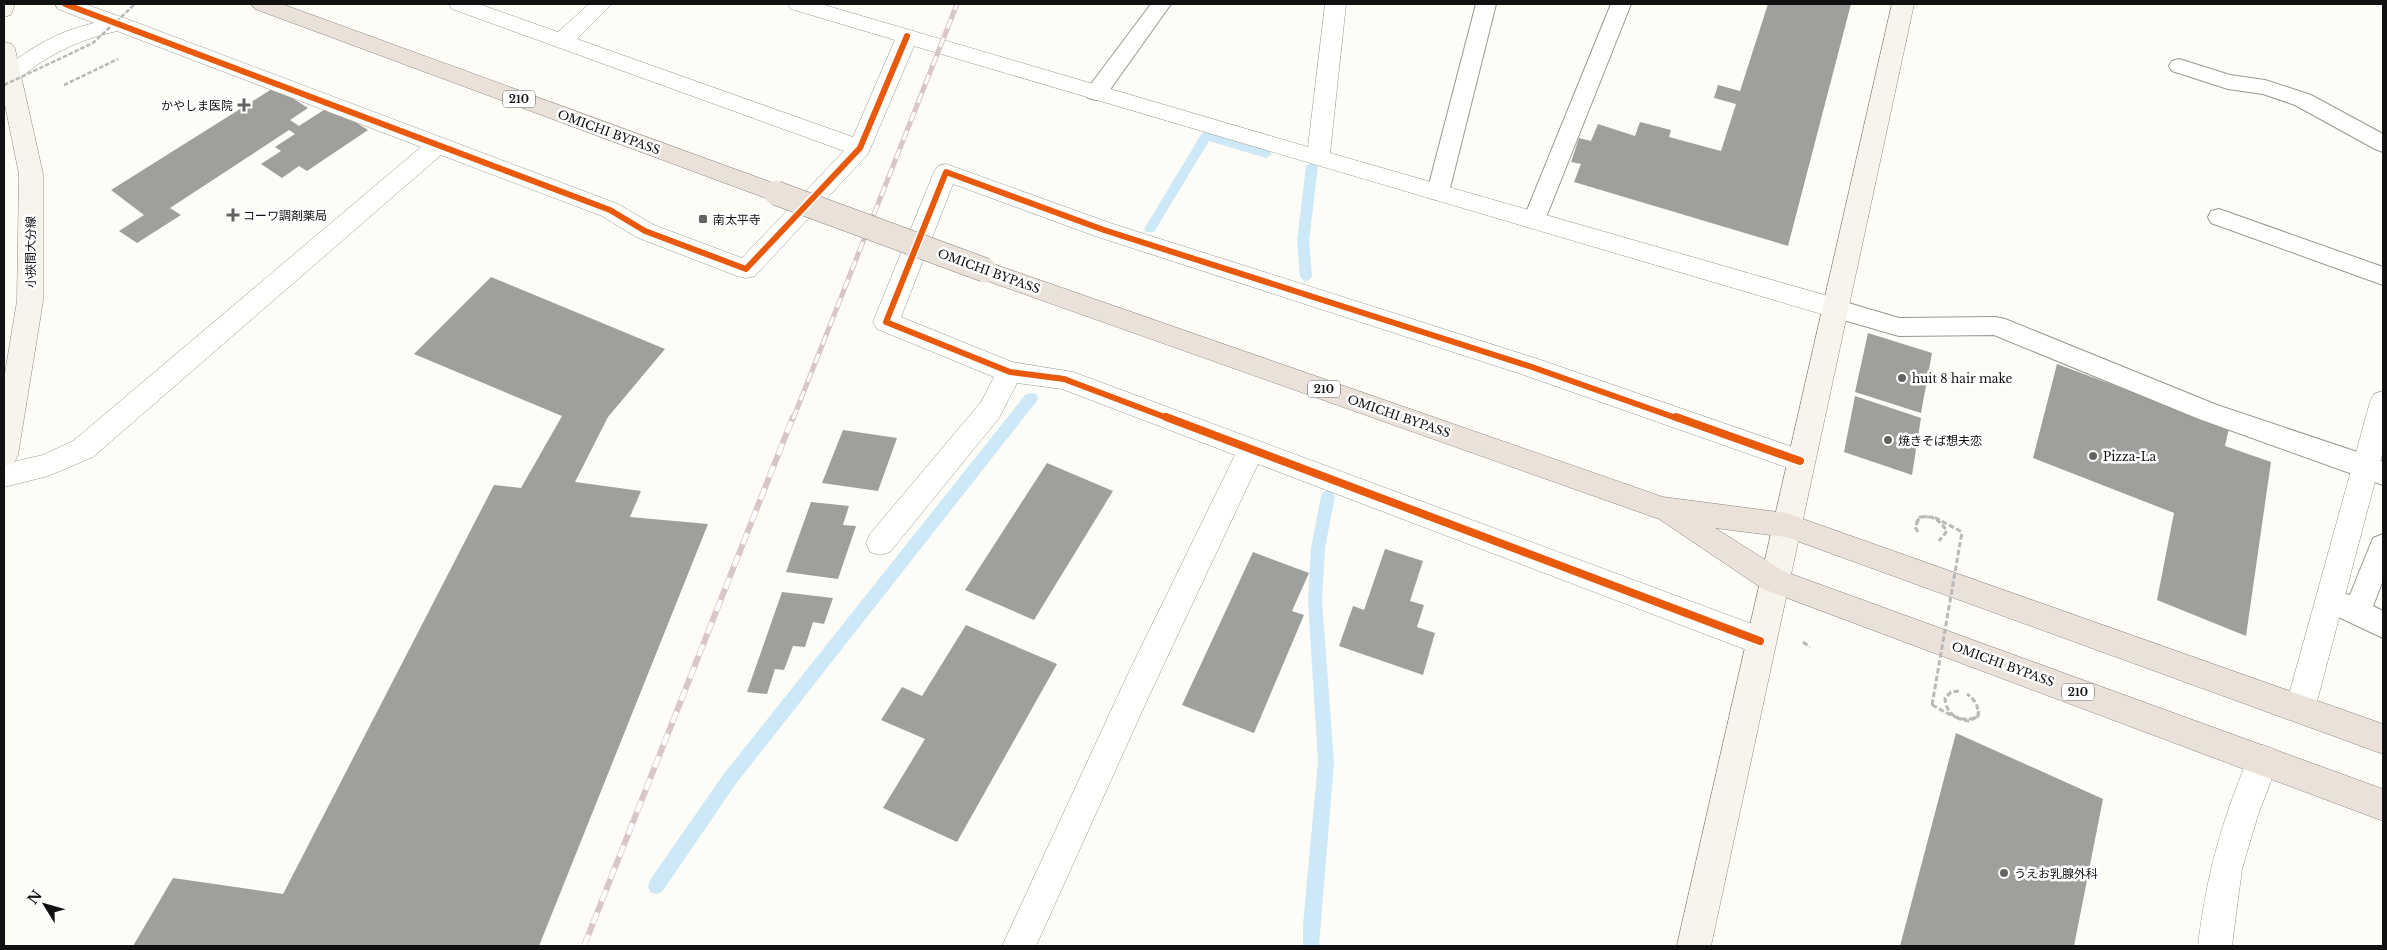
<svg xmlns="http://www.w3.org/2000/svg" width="2387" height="950" viewBox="0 0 2387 950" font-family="'Libre Baskerville','Noto Sans JP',serif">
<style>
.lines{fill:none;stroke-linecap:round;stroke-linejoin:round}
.stream{fill:#cde8f7;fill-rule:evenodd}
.building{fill:#a19f9c}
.lane-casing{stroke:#979795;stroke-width:2}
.street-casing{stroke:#979795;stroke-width:1}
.secondary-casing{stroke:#8e8d8b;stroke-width:1}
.highway-casing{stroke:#858482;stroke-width:1}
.path-far1{stroke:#b9b9b8;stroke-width:2.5;stroke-dasharray:4.5 2;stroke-linecap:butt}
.path{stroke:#b9b9b8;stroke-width:3;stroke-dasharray:5.5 2.5;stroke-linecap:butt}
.lane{fill:#fffffe;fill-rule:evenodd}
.street{fill:#fffffe;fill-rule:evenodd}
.secondary{fill:#f6f4eb;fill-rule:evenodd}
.highway{fill:#eae1d8;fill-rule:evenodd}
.rail-far1-casing{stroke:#d9c6c7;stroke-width:5}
.rail-casing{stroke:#d9c6c7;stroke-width:6}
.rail-far1{stroke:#fff;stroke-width:3;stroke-dasharray:10;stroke-linecap:butt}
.rail{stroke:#fff;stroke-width:4.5;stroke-dasharray:12;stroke-linecap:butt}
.highway-bridge-casing{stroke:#858482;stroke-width:25;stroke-linecap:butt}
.path-bridge-far1{stroke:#b9b9b8;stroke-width:2.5;stroke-dasharray:4.5 2;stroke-linecap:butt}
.path-bridge{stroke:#b9b9b8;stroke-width:3;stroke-dasharray:5.5 2.5;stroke-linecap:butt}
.highway-bridge{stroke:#eae1d8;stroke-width:24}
.cycleway-far1-casing{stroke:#fff;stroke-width:9}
.cycleway-casing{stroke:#fff;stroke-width:11}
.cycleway-far1{stroke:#e8590c;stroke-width:6}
.cycleway{stroke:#e8590c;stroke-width:8}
.poi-dot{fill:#646362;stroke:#fff;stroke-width:2}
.labels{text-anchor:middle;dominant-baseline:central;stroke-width:5;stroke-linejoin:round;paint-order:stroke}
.shield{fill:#fff;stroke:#585858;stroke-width:1}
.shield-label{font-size:11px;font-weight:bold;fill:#111}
.poi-label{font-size:12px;fill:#111;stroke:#fff;text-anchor:start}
.street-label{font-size:12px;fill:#111;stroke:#fff}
</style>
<rect width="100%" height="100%" fill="#fdfcf7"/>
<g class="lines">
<path class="stream" d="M 1206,132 L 1270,151 L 1272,154 L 1266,158 L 1209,141 L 1154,232 L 1146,232 L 1144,229 L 1146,226 L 1202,133 Z
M 1312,162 L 1318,166 L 1309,241 L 1312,277 L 1306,282 L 1300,277 L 1297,241 L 1306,166 Z
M 1031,393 L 1036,394 L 1038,398 L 1036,402 L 735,785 L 662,892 L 656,894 L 650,892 L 648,886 L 650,880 L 723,775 L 1026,394 Z
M 1328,490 L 1333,492 L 1335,496 L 1325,548 L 1322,601 L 1334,762 L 1319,946 L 1303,946 L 1303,925 L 1318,762 L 1308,601 L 1311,548 L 1321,496 L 1323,492 Z"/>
</g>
<path class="building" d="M 1768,4 L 1851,4 L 1788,246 L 1574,182 L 1581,164 L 1571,162 L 1579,138 L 1591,141 L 1598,124 L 1635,136 L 1640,122 L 1671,130 L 1669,137 L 1721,151 L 1736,104 L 1714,98 L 1718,85 L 1740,91 Z
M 275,87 L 308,108 L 290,120 L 299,126 L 330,106 L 368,130 L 307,171 L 299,166 L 282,178 L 261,164 L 281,151 L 275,147 L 295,134 L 289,130 L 170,208 L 181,215 L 137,243 L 119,231 L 144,215 L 111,190 Z
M 491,277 L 665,349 L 608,417 L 575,482 L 641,491 L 630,517 L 708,524 L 539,946 L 133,946 L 173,878 L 283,894 L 494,485 L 521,488 L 562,416 L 414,354 Z
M 1868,333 L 1932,353 L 1921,413 L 1855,392 Z
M 2057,364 L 2229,428 L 2225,446 L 2271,462 L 2246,636 L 2157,600 L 2174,513 L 2033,458 Z
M 1855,396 L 1921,418 L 1912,475 L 1844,452 Z
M 843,430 L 897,438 L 878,491 L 822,483 Z
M 1047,463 L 1113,491 L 1034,620 L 965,590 Z
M 811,502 L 849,506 L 843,525 L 856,526 L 838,579 L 786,572 Z
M 1385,549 L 1423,561 L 1410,601 L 1424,605 L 1417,627 L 1435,633 L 1423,675 L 1339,646 L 1353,606 L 1364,610 Z
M 1253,552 L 1309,573 L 1292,611 L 1304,615 L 1254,733 L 1182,705 Z
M 782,592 L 833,598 L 824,624 L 813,622 L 805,647 L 793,646 L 784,670 L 775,669 L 767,694 L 747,692 Z
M 966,625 L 1057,664 L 957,842 L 883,808 L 925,739 L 881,720 L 902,687 L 922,696 Z
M 1956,733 L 2103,799 L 2074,946 L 1900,946 Z"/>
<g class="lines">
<defs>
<path id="lane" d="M 1151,4 L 1171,4 L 1104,98 L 1096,100 L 1088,98 L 1085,93 L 1088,88 Z
M 1476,4 L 1496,4 L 1449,192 L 1446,198 L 1438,200 L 1430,198 L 1427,192 Z
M 1611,4 L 1631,4 L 1545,220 L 1542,226 L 1534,228 L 1526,226 L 1523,220 Z
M 2179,59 L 2230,75 L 2265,80 L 2311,95 L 2383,134 L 2383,152 L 2375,149 L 2295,105 L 2263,94 L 2228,89 L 2172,71 L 2169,66 L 2172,61 Z
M 2219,209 L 2383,267 L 2383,285 L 2211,223 L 2208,217 L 2211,211 Z
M 1835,299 L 1899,318 L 1996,317 L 2005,319 L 2217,405 L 2375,458 L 2383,462 L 2383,485 L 2199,419 L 1994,335 L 1899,336 L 1826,315 L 1823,308 L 1826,301 Z
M 2383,534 L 2383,580 L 2373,606 L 2383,611 L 2383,638 L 2332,614 L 2328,605 L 2332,596 L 2342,593 L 2350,595 L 2373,538 Z"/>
<path id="street" d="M 55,4 L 85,4 L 127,19 L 618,204 L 654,225 L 742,258 L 844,151 L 452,9 L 449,4 L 479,4 L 558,32 L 589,4 L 612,4 L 577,39 L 853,137 L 895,40 L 791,9 L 788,4 L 821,4 L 1308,147 L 1325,4 L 1346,4 L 1330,153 L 1835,298 L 1844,301 L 1848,308 L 1844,315 L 1835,318 L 914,46 L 868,154 L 755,276 L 746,278 L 737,276 L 636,237 L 602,216 L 441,155 L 93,457 L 48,476 L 4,487 L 4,464 L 43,455 L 73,441 L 421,147 L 117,31 C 86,38 60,49 34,67 C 24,74 17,84 4,81 L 4,69 C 31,47 59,31 94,23 L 58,9 Z
M 946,164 L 1113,224 L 1538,359 L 1810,453 L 1814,461 L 1810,469 L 1800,472 L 1521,374 L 1095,236 L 953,184 L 901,317 L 1012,362 L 1073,372 L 1771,631 L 1775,641 L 1771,651 L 1760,655 L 1258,464 L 1149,696 L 1036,946 L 1002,946 L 1127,676 L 1235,455 L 1062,389 L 1017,383 L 999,418 L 890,552 L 880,555 L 870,552 L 866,543 L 870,534 L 981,402 L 994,377 L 877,329 L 873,322 L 934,172 L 938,166 Z
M 2383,391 L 2383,451 L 2315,709 L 2311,719 L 2300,723 L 2289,719 L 2285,709 L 2370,402 L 2374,394 Z
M 2263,745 L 2274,749 L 2279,760 L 2258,815 L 2242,869 L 2232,946 L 2198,946 C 2206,875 2223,816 2252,749 Z"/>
<path id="secondary" d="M 4,4 L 15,4 L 11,15 L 4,17 Z
M 1892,4 L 1914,4 L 1711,946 L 1677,946 Z
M 4,42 L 12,44 L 15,49 L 43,174 L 43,301 L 18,455 L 14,463 L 4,466 L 4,379 L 17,301 L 19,174 L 4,100 Z"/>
<path id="highway" d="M 251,4 L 282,4 L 784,187 L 788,193 L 784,199 L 776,202 L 768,199 L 255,9 Z
M 985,261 L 1663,497 L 1786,513 L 2383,724 L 2383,754 L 1786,537 L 1715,528 L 1783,571 L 2383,789 L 2383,821 L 1763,589 L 1659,519 L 976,277 L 973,270 L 976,263 Z"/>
</defs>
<use href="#lane" class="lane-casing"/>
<use href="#street" class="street-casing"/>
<use href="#secondary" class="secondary-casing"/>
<use href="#highway" class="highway-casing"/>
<path class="path-far1" d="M 64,85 L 118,59"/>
<path class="path" d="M 1916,523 L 1920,517 C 1934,515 1939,520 1947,531 L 1939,541
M 1918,532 L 1915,527 L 1920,517 L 1934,517 L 1962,532
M 1803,642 L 1810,647
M 1959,691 L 1951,692 L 1945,698 C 1946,713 1956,720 1970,721 L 1978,716 L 1979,711
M 1932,705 C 1946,712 1963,725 1978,716 C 1979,706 1975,700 1967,694"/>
<use href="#lane" class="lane"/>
<use href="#street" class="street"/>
<use href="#secondary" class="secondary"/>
<use href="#highway" class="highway"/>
<defs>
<path id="rail-far1" d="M 793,419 L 957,4"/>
<path id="rail" d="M 584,946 L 793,417"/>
</defs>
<use href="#rail-far1" class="rail-far1-casing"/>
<use href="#rail" class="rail-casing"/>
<use href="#rail-far1" class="rail-far1"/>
<use href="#rail" class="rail"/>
<defs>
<path id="highway-bridge" d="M 776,193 L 985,270"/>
</defs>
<use href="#highway-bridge" class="highway-bridge-casing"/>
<path class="path-bridge-far1" d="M 4,85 L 93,43 L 135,4"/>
<path class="path-bridge" d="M 1932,705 L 1962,532"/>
<use href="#highway-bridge" class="highway-bridge"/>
<defs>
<path id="cycleway-far1" d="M 65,4 L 610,210 L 645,231 L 746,269 L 860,148 L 907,36
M 1170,419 L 1064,379 L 1010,372 L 886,322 L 946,172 L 1104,230 L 1529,366 L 1679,419"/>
<path id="cycleway" d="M 1166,417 L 1760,641
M 1676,417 L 1800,461"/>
</defs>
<use href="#cycleway-far1" class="cycleway-far1-casing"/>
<use href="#cycleway" class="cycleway-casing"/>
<use href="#cycleway-far1" class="cycleway-far1"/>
<use href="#cycleway" class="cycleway"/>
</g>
<g class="poi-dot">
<path d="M241.5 97.5h5v5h5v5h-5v5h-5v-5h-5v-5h5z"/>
<path d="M230.5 207.5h5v5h5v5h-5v5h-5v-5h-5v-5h5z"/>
<rect x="698" y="214" width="10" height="10" rx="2.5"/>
<circle cx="1902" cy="378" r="5"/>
<circle cx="1888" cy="440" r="5"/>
<circle cx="2093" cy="456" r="5"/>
<circle cx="2004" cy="873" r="5"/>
</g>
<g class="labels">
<g class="shield">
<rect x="503" y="90.5" width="32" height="17" rx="4"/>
<rect x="1308" y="380.5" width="32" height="17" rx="4"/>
<rect x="2062" y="683.5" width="32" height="17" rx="4"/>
</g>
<g class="shield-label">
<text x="519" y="99">210</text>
<text x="1324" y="389">210</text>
<text x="2078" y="692">210</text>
</g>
<g class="poi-label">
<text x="233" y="105" text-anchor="end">かやしま医院</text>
<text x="243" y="215">コーワ調剤薬局</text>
<text x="713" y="219">南太平寺</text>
<text x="1912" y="378">huit 8 hair make</text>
<text x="1898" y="440">焼きそば想夫恋</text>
<text x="2103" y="456">Pizza-La</text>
<text x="2014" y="873">うえお乳腺外科</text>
</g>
<g class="street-label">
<text transform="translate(609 132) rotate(20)">OMICHI BYPASS</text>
<text transform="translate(30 252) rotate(-90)">小挾間大分線</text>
<text transform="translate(989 271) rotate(20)">OMICHI BYPASS</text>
<text transform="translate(1399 416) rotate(19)">OMICHI BYPASS</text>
<text transform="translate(2003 664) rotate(20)">OMICHI BYPASS</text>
</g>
</g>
<rect width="2387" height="950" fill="none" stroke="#111111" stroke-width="10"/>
<g transform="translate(45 905) rotate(307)" stroke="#ffffff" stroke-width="4" paint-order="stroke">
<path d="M0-4L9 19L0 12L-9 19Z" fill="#111111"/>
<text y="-8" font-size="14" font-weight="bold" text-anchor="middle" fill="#111111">N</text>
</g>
</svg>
